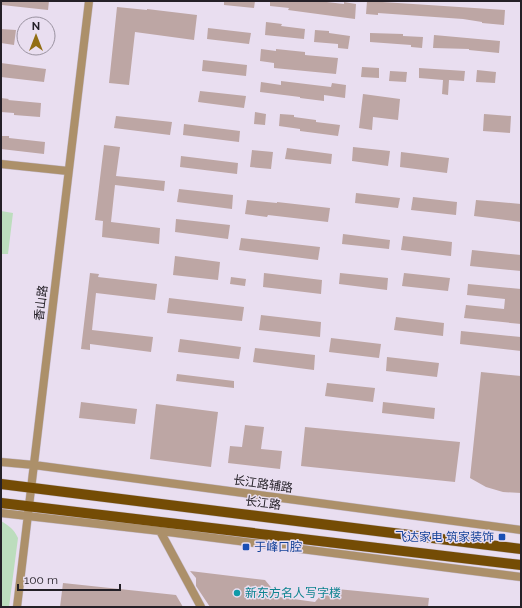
<svg xmlns="http://www.w3.org/2000/svg" width="522" height="608" viewBox="0 0 522 608" font-family="Raleway,'Noto Sans SC',sans-serif">
<style>
.green{fill:#bcddbd}
.building{fill:#bda6a4}
.lines{fill:none;stroke-linecap:round;stroke-linejoin:round}
.minor-casing{stroke:#c6bccc;stroke-width:9}
.major-casing{stroke:#c6bccc;stroke-width:11}
.minor{stroke:#ac906a;stroke-width:8}
.major{stroke:#744c05;stroke-width:10}
.transit-dot{fill:#1a4fb4;stroke:#e9def0;stroke-width:1.5}
.culture-dot{fill:#0f9aa8;stroke:#e9def0;stroke-width:1.5}
.labels{text-anchor:middle;dominant-baseline:central;stroke-width:3;stroke-linejoin:round;paint-order:stroke}
.street-label{font-size:12px;fill:#242027;stroke:#e9def0}
.transit-label{font-size:12px;fill:#164399;stroke:#e9def0;text-anchor:end}
.culture-label{font-size:12px;fill:#0d838f;stroke:#e9def0;text-anchor:start}
</style>
<rect width="100%" height="100%" fill="#e9def0"/>
<path class="green" d="M 1,211 L 13,213 L 8,254 L 1,254 Z
M 1,521 C 9,526 14,529 18,538 L 9,607 L 1,607 Z"/>
<path class="building" d="M 2,1 L 49,1 L 48,10 L 2,5 Z
M 224,1 L 255,1 L 254,8 L 224,5 Z
M 270,1 L 318,1 L 344,4 L 344,2 L 356,4 L 355,19 L 288,10 L 289,8 L 270,6 Z
M 367,1 L 505,10 L 504,25 L 482,23 L 482,22 L 463,19 L 378,13 L 378,15 L 366,14 Z
M 117,7 L 147,10 L 147,9 L 197,15 L 194,40 L 135,32 L 129,85 L 109,83 Z
M 266,22 L 282,24 L 281,26 L 305,29 L 304,39 L 265,35 Z
M 208,28 L 251,33 L 249,44 L 207,39 Z
M 1,29 L 16,30 L 14,45 L 1,43 Z
M 315,30 L 329,31 L 329,33 L 350,36 L 348,49 L 338,48 L 338,44 L 314,42 Z
M 370,33 L 403,34 L 403,36 L 423,37 L 422,48 L 411,47 L 411,45 L 370,42 Z
M 434,35 L 500,41 L 499,53 L 469,50 L 469,49 L 433,48 Z
M 261,49 L 276,51 L 276,49 L 305,52 L 305,55 L 338,58 L 336,74 L 274,68 L 274,63 L 260,61 Z
M 203,60 L 247,65 L 246,76 L 202,71 Z
M 1,63 L 46,69 L 44,82 L 1,77 Z
M 362,67 L 379,68 L 379,78 L 361,77 Z
M 419,68 L 465,71 L 464,81 L 449,80 L 448,95 L 442,94 L 443,80 L 419,78 Z
M 477,70 L 496,72 L 495,83 L 476,82 Z
M 390,71 L 407,72 L 406,82 L 389,81 Z
M 281,81 L 331,87 L 332,83 L 346,85 L 345,98 L 324,95 L 324,101 L 300,98 L 300,97 L 260,92 L 261,82 L 281,85 Z
M 200,91 L 246,96 L 244,108 L 198,102 Z
M 363,94 L 400,99 L 398,120 L 373,117 L 372,130 L 359,128 Z
M 1,98 L 9,99 L 8,100 L 41,103 L 40,117 L 14,115 L 14,113 L 1,112 Z
M 255,112 L 266,114 L 265,125 L 254,124 Z
M 280,114 L 294,115 L 294,117 L 316,120 L 316,122 L 340,125 L 338,136 L 300,131 L 300,129 L 279,126 Z
M 484,114 L 511,116 L 510,133 L 483,131 Z
M 116,116 L 172,122 L 170,135 L 114,128 Z
M 184,124 L 240,131 L 239,142 L 183,135 Z
M 1,136 L 9,136 L 9,138 L 45,142 L 44,154 L 1,149 Z
M 104,145 L 120,147 L 116,176 L 165,181 L 164,191 L 115,185 L 111,222 L 160,228 L 159,244 L 102,237 L 103,221 L 95,220 Z
M 353,147 L 390,151 L 388,166 L 352,161 Z
M 287,148 L 332,154 L 331,164 L 285,159 Z
M 252,150 L 273,152 L 271,169 L 250,167 Z
M 401,152 L 449,158 L 447,173 L 400,167 Z
M 181,156 L 238,163 L 237,174 L 180,167 Z
M 179,189 L 233,195 L 232,209 L 177,202 Z
M 356,193 L 400,198 L 398,208 L 355,203 Z
M 413,197 L 457,202 L 456,215 L 411,210 Z
M 247,200 L 277,203 L 277,202 L 330,208 L 328,222 L 268,215 L 267,217 L 245,214 Z
M 476,200 L 521,204 L 521,222 L 474,216 Z
M 176,219 L 230,225 L 228,239 L 175,232 Z
M 343,234 L 390,240 L 389,249 L 342,244 Z
M 403,236 L 452,242 L 451,256 L 401,250 Z
M 241,238 L 320,247 L 318,260 L 239,250 Z
M 472,250 L 521,255 L 521,271 L 470,266 Z
M 175,256 L 220,262 L 218,280 L 173,275 Z
M 90,273 L 99,274 L 98,277 L 157,284 L 155,300 L 96,293 L 92,330 L 153,337 L 151,352 L 90,344 L 90,350 L 81,349 Z
M 264,273 L 322,280 L 321,294 L 263,287 Z
M 340,273 L 388,278 L 387,290 L 339,284 Z
M 404,273 L 450,278 L 448,291 L 402,286 Z
M 231,277 L 246,279 L 245,286 L 230,284 Z
M 468,284 L 521,289 L 521,324 L 464,318 L 466,305 L 504,309 L 505,299 L 467,295 Z
M 169,298 L 244,307 L 242,321 L 167,313 Z
M 261,315 L 321,322 L 320,337 L 259,330 Z
M 396,317 L 444,323 L 443,336 L 394,330 Z
M 461,331 L 521,337 L 521,351 L 460,344 Z
M 331,338 L 381,344 L 379,358 L 329,352 Z
M 180,339 L 241,347 L 239,359 L 178,352 Z
M 255,348 L 315,355 L 314,370 L 253,362 Z
M 387,357 L 439,363 L 437,377 L 386,371 Z
M 481,372 L 521,376 L 521,493 L 503,492 L 486,487 L 470,478 Z
M 177,374 L 234,381 L 234,388 L 176,381 Z
M 327,383 L 375,388 L 373,402 L 325,396 Z
M 81,402 L 137,409 L 135,424 L 79,418 Z
M 383,402 L 435,408 L 434,419 L 382,413 Z
M 156,404 L 218,412 L 211,467 L 150,459 Z
M 245,425 L 264,427 L 261,449 L 282,451 L 280,469 L 228,463 L 230,446 L 242,447 Z
M 305,427 L 460,442 L 455,482 L 301,466 Z
M 190,571 L 265,580 L 279,597 L 315,602 L 327,588 L 429,598 L 428,607 L 210,607 L 196,586 L 196,578 Z
M 63,583 L 176,595 L 183,607 L 60,607 Z"/>
<g class="lines">
<defs>
<path id="minor" d="M 1,164 L 68,171
M 1,462 L 34,465 L 521,530
M 1,513 L 160,531 L 521,577
M 160,531 L 201,607
M 17,607 L 89,1"/>
<path id="major" d="M 1,484 L 521,549
M 1,503 L 521,565"/>
</defs>
<use href="#minor" class="minor-casing"/>
<use href="#major" class="major-casing"/>
<use href="#minor" class="minor"/>
<use href="#major" class="major"/>
</g>
<g class="transit-dot">
<rect x="498" y="533" width="8" height="8" rx="2"/>
<rect x="242" y="543" width="8" height="8" rx="2"/>
</g>
<circle class="culture-dot" cx="237" cy="593" r="4"/>
<g class="labels">
<g class="street-label">
<text transform="translate(41 303) rotate(-83)">香山路</text>
<text transform="translate(263 484) rotate(8)">长江路辅路</text>
<text transform="translate(263 503) rotate(7)">长江路</text>
</g>
<g class="transit-label">
<text x="494" y="537">飞达家电 筑家装饰</text>
<text x="254" y="547" text-anchor="start">于峰口腔</text>
</g>
<g class="culture-label">
<text x="245" y="593">新东方名人写字楼</text>
</g>
</g>
<rect width="522" height="608" fill="none" stroke="#242027" stroke-width="4"/>
<g transform="translate(36 36)"><circle r="19" fill="#e9def0" stroke="#9a92a0"/>
<path d="M0-3L7 15L0 10L-7 15Z" fill="#926e15"/>
<text y="-6" font-size="11" font-weight="bold" text-anchor="middle" fill="#242027">N</text>
</g>
<path d="M18 584v6h102v-6" fill="none" stroke="#242027" stroke-width="2"/>
<text x="24" y="584" font-size="12" fill="#242027" stroke="#e9def0" stroke-width="3" paint-order="stroke">100 m</text>
</svg>
